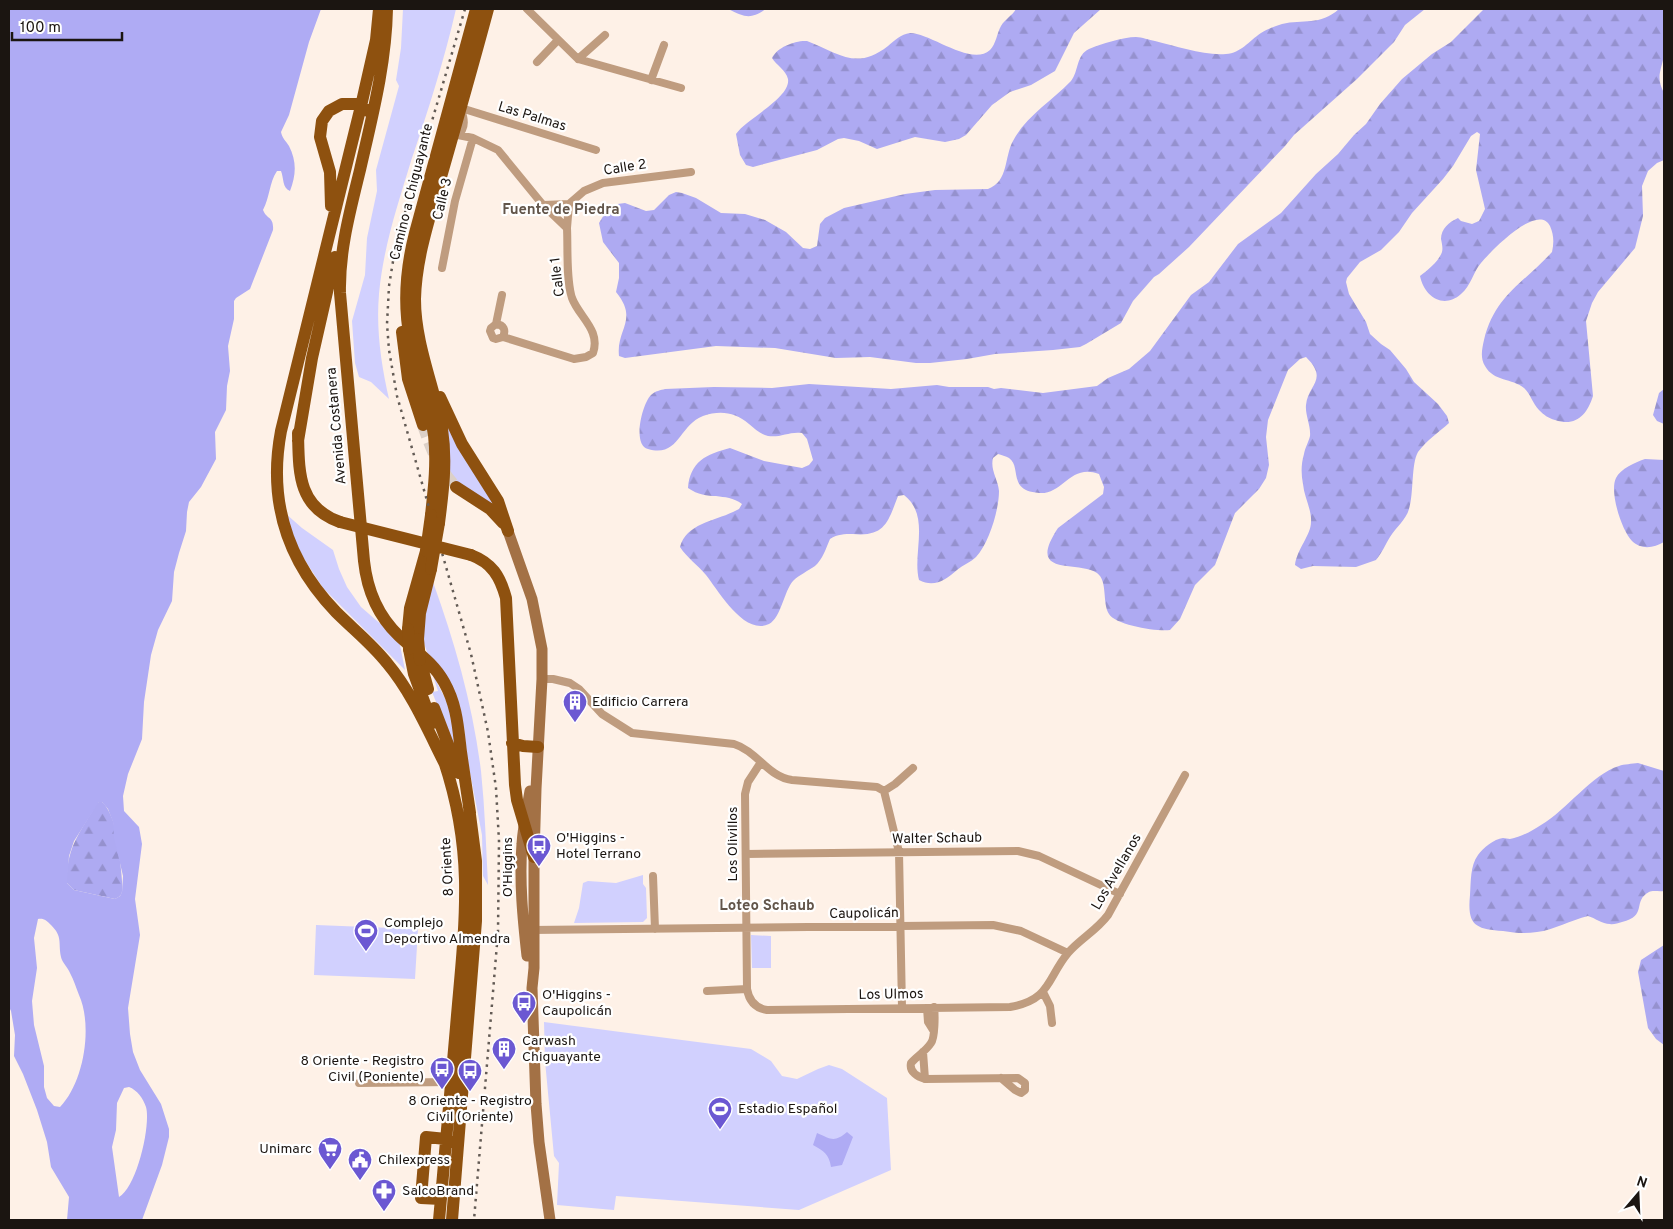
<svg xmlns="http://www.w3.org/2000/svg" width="1673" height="1229" viewBox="0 0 1673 1229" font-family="Overpass,sans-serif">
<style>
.grass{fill:#d1d0fe}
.forest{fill:url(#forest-firs)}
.water{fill:#afabf4;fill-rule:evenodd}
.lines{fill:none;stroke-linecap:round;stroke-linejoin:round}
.primary-tunnel{stroke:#dcd0c7;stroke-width:12;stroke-dasharray:12 6;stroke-linecap:butt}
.minor{stroke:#bf9c7f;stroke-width:8}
.secondary{stroke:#a37145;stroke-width:11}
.primary{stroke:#8e510f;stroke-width:12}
.rail{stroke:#635b55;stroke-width:2.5;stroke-dasharray:2.5 5;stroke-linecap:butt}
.primary-bridge{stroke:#8e510f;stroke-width:12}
.labels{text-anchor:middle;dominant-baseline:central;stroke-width:4.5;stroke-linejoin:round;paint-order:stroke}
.street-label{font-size:14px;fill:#1b1511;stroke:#fff}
.poi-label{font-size:14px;fill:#1b1511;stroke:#fff;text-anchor:start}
.neighbourhood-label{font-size:15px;font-weight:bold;fill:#62554a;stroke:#fff}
</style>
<defs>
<pattern id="forest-firs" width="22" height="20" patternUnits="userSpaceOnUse" patternTransform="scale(1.25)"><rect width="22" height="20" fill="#aeaaf2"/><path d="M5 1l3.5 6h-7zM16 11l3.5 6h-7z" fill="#9591ce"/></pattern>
</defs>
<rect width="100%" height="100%" fill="#fef1e7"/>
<path class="grass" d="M 403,9 L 456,9 C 444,61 428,111 411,161 C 398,204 383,248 379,294 C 376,329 381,364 389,399 L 371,382 L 359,377 L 355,363 L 352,321 L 365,275 L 367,238 L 377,191 L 376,170 L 399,86 L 396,80 L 401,48 Z
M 445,413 L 498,510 L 460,488 L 447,477 Z
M 285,513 L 302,528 L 333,550 L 339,569 L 347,587 L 361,607 L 399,640 L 405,670 L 323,588 L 299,551 Z
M 433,582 C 455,643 473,706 481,771 C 485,809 486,847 488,885 L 483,876 L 482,835 L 467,757 L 464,727 L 427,652 L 424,643 L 422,613 Z
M 432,673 L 451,710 L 456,751 L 432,692 L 438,691 Z
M 643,875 L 643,884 L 646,888 L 647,918 L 643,922 L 574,923 L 579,908 L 583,883 L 588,881 L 616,883 Z
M 316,925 L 418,929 L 415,979 L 314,975 Z
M 751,935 L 771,936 L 771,968 L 752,968 Z
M 544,1022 L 751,1049 L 771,1061 L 782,1076 L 797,1079 L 818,1069 L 829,1065 L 842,1069 L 887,1098 L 891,1170 L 799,1210 L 616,1196 L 614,1210 L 557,1205 L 559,1163 L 554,1156 L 545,1061 Z"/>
<path class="forest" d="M 728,9 L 766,9 C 750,20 745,17 728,9 Z
M 1016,9 L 1101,9 L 1074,33 L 1055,71 L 1031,85 L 1010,92 L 992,105 L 966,135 L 959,139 L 945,142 L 915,137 L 877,149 L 859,141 L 844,138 L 838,139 L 817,150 L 753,167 L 746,165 L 740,155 L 736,134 C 746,119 791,98 788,79 C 786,70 776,65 772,58 C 777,47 796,40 807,41 C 839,53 856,71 888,46 C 894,41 901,34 910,33 C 931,33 971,67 990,50 C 996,44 997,33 1001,26 C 1005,19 1012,16 1016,9 Z
M 1339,9 L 1425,9 L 1405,25 L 1394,42 L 1357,79 L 1294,135 L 1285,146 L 1189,247 L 1159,274 L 1154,277 L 1133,301 L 1121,323 L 1086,344 L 1080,347 L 1053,350 L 995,354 L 967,359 L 930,363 L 916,363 L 870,357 L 836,358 L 775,348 L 716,346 L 625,358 L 619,356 C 616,329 639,320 616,292 L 619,278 L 619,263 L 603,242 L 599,223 L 610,205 L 625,203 L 646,211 L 654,210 L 669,195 L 676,192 L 682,193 L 696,198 L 721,213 L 745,214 L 765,220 L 786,232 L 803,248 L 810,249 L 817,246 L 820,224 L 825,218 L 844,208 L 905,194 L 935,190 L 988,189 C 1009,181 1004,157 1013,141 C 1026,116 1052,101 1071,81 C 1079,71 1076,55 1089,49 C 1101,44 1123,37 1136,37 C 1142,37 1149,40 1155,41 C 1176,46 1205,56 1226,54 C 1241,53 1249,41 1261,33 C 1267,29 1275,26 1282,24 C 1303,19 1320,26 1339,9 Z
M 1484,9 L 1664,9 C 1664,23 1666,39 1664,54 C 1662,70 1655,76 1664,93 L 1664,160 L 1657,163 L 1648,171 L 1642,186 L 1643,216 L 1635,248 L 1598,292 L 1592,303 L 1586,321 L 1593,396 C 1587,415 1576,427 1555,420 C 1548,418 1544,415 1539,410 C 1533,404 1530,393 1524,388 C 1512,378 1494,382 1485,366 C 1480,358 1482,349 1484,340 C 1495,295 1524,283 1552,252 C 1554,243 1554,235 1550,226 C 1538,202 1491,251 1481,263 C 1473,272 1471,286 1461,294 C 1443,310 1424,296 1420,276 C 1428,270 1439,261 1442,252 C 1443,248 1442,244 1441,239 C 1441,229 1449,222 1458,218 L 1461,221 L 1472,224 L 1479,221 L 1485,209 L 1476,170 L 1480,134 L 1477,132 L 1471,136 L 1453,166 L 1443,179 L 1412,213 L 1399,232 L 1381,250 L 1360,262 L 1347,278 L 1346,282 L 1349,294 L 1366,322 L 1370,334 L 1381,344 L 1390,350 L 1406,369 L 1414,382 L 1438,404 L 1447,416 L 1449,423 C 1439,432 1426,441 1418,452 C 1411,464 1414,493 1409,509 C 1406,520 1396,527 1390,537 C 1385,545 1382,553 1376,560 L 1356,567 L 1313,566 L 1301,569 L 1295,565 C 1297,549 1311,535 1311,522 C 1312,510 1304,497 1303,484 C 1301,474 1301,464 1304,454 C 1305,448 1309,441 1310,436 C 1311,426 1305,415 1306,405 C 1308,384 1329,380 1306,357 L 1300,359 L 1288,370 L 1268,420 L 1266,437 L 1269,465 L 1266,478 L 1259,489 L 1235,513 L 1215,565 L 1195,585 L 1180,619 L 1170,630 C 1158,632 1115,625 1109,614 C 1102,603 1108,581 1097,573 C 1078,560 1025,578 1058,528 L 1103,494 L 1104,487 L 1099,474 C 1070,463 1063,495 1039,493 C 1007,491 1022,467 1009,458 C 1006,456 1001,455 998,454 L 993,458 C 990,470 998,479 999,491 C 999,510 989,543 976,557 C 971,562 963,565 957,570 C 946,580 934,588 919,580 C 912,553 931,516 904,495 L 898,496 C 888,522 885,537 853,534 C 844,534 838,534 830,539 C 826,548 823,559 815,566 C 808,571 799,575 793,581 C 784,591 781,618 769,624 C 744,636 718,590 706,575 C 698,565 687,558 680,547 C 686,524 714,521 733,512 L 739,509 L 742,504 C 725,491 708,502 688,488 C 690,462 706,454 730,448 L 764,461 L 802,468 L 809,465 L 813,460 L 807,439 L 802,433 C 790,431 780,438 768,436 C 760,434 755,429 749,424 C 735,412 720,410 703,416 C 679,425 679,458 648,449 C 632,445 642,404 651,395 C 655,391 661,390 665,389 L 714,387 L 772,388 L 809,384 L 891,389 L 937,385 L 949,387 L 988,387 L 994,389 L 1001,388 L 1043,393 L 1097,386 L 1108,378 L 1129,369 L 1150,351 L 1191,295 L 1209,282 L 1238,244 L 1281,213 L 1316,174 L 1338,154 L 1354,135 L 1366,124 L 1380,104 L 1402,79 L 1432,54 L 1451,42 Z
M 1664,389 L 1664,424 L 1657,421 L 1653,415 L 1659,393 Z
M 1645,459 L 1664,460 L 1664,542 C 1654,548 1641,550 1632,541 C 1622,531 1609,492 1616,478 C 1620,469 1636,462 1645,459 Z
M 1638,763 L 1664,771 L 1664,891 C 1659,892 1653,890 1649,892 C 1632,901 1648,916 1622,922 C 1618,923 1613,925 1610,924 C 1602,924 1595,918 1588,916 C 1571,920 1554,930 1537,932 C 1525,934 1515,933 1503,931 C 1475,929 1467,925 1470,895 C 1471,882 1470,866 1478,855 C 1483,848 1494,839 1503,838 C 1505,838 1508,839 1510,839 C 1521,837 1532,831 1541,825 C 1567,810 1592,774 1619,766 C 1624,764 1632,764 1638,763 Z
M 101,801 C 107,806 110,813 113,821 C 116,832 124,880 122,891 C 122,895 119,897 115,899 L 74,890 L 67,883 C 66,846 81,832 97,803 Z
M 1664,945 L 1664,1045 L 1656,1039 L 1648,1028 L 1638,972 L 1641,960 Z"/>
<path class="water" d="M 9,9 L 321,9 L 309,42 L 289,115 L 281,132 C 282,138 286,141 289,146 C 297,162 296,175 290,191 C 282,188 284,178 281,171 L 277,171 C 269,183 270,197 263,210 C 267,220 274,216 273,230 L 250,289 L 236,298 L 234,301 L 234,319 L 228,346 L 230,371 L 227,386 L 226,410 L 215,432 L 216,459 L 201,487 L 189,502 L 187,512 L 186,531 L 179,553 L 174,572 L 172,601 L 158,630 L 151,655 L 144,702 L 142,739 L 128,774 L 123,796 L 124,811 L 139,827 L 142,844 L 135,899 L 140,935 L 128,1008 L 130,1034 L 133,1052 L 140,1070 L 161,1104 L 169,1129 L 169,1137 L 162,1165 L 142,1220 L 67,1220 L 69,1197 L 51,1167 L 47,1142 L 37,1110 L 23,1074 L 14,1056 L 15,1035 L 11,1011 L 9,1007 ZM 99,802 L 102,802 L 108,809 L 113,822 L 114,838 L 123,876 L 122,892 L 120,896 L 115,899 L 74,890 L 67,883 L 69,856 L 74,841 ZM 38,919 C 44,918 47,921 51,925 C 63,937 58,942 61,957 C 62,962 68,968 70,973 C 74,980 76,988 79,995 C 93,1026 84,1082 60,1107 L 54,1106 L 47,1098 L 44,1087 L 44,1066 L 34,1025 L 32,1001 L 37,968 L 34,938 ZM 129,1087 C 137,1090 143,1098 146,1107 C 151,1125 137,1187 119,1197 L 112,1147 L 116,1130 L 117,1103 L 124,1088 Z
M 847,1132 L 853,1137 L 842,1165 L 831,1167 C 829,1154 824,1151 813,1145 L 817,1133 C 831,1139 834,1143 847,1132 Z"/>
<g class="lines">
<path class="primary-tunnel" d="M 423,425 C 431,448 439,470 456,487"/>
<path class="minor" d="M 527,9 L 578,59 L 681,88
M 578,59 L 605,35
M 537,62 L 558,40
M 651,80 L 664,45
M 461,108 L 596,150
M 453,134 L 473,138 L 498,150 L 543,205 L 567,228 C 568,248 566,280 572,298 C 579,317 601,330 593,353 L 586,357 L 574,359 L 503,337 L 496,339 L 493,338 L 490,331 L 491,328 L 496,324 L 502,295
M 457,135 C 466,129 465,120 461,110
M 543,205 L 569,204 L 584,191 L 603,183 L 691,172
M 567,228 L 569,204
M 442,268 L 455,201 L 473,138
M 496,324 C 504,325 506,330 503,337
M 542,679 L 553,679 L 570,683 L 579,689 L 602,714 L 632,733 L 734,744 C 757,751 768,777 792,780 L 877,787 L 884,791
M 761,762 L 748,782 L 745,794 L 747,989 C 749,1001 755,1008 767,1010 L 1010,1007 C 1051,1000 1047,978 1068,953 C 1080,939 1096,931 1108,915 L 1185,775
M 884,791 L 899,852 L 902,1008
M 884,791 L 895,784 L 913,768
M 746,854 L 1018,851 L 1039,856 L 1120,894
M 653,876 L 655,929
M 531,930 L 993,925 L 1021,931 L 1068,953
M 707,991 L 747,989
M 1043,992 L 1050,1006 L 1052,1023
M 934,1007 C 935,1015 935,1038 931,1043 C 926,1051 917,1056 911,1063 C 909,1072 918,1077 925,1079 L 1018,1078 L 1025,1083 L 1025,1090 L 1021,1093 L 1015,1090 L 1001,1078
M 927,1008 L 928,1022 L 933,1030
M 923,1052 L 925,1079
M 359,1083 L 451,1082"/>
<path class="secondary" d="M 508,531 L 532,599 L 542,649 L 542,679 L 536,789 L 534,857 L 534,968 L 532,988 L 536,1104 L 539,1142 L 550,1220
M 527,956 C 523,920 519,881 522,844 C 523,826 527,809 530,791"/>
<path class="primary" d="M 379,9 L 376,40 L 361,106 L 281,431 C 268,500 287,561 336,612 C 353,629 372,644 387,663 C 413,694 429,733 447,768
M 387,9 C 386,64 372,117 360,170 C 350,211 339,251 340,293 L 364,561 C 367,589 378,616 399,636 C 415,651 433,662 444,682 C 457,705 458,727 461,752 C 464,772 467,793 470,813
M 331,206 L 330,172 L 320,137 L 322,121 L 329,111 L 342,104 L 358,104 L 368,111
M 402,332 L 408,379 L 423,425
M 440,397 L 462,444 L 498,501 L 508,531
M 298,433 C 299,471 297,507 340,522
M 298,441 L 312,358 L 335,257
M 456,487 L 490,509 L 503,523
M 431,515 C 434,488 437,462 434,435 C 429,402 416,371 410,339 C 403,303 406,268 415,233 L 476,9
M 439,523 C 443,492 447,461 442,429 C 434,386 415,344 415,299 C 416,257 430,217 441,177 C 457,121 473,65 488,9
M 471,555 C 492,563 500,576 506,598 L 515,785 L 517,800 L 534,857
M 408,629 L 410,608 L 426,551
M 418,639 L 420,613 L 431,569
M 409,649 L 414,674 L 432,723
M 420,660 L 428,689
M 434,708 L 459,773
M 512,743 L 523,746 L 538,747
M 441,1199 L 421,1198 L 426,1137 L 446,1139 L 452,1142
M 439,1220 C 445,1156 450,1092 456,1027 C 460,978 466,929 465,880 C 464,839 457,800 444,761
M 452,1220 L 476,921 L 476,861 L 469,807"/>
<path class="rail" d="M 465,9 L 396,243 L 389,286 L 387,324 L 389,350 L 397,396 L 471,654 L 488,732 L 496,788 L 499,841 L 498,932 L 474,1220"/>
<path class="primary-bridge" d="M 340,522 L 471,555
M 426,551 L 431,515
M 431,569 L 439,523
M 408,629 L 409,649
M 418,639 L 420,660"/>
</g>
<defs>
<symbol id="building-pin" viewBox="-11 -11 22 30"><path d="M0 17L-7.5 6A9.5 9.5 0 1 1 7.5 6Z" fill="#6b58d2" stroke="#fff"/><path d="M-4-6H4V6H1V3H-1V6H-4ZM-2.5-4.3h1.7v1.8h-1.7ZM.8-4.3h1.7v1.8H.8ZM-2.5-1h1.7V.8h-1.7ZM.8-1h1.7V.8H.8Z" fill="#fff"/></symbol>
<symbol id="bus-pin" viewBox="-11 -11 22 30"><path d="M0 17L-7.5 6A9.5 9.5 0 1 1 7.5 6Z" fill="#6b58d2" stroke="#fff"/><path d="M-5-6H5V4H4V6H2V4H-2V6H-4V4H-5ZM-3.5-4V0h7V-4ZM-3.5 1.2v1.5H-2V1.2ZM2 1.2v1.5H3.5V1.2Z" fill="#fff"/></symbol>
<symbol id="stadium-pin" viewBox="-11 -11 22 30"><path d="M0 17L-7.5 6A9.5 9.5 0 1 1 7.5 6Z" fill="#6b58d2" stroke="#fff"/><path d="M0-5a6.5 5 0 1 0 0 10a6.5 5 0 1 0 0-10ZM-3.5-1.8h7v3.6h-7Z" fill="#fff"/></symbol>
<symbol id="supermarket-pin" viewBox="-11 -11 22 30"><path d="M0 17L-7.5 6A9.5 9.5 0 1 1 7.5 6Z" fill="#6b58d2" stroke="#fff"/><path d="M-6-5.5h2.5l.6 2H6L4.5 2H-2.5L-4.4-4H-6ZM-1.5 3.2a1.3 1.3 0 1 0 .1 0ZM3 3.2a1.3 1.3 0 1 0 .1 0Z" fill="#fff"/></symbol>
<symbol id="civic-pin" viewBox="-11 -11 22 30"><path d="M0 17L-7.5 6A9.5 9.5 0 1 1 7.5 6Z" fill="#6b58d2" stroke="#fff"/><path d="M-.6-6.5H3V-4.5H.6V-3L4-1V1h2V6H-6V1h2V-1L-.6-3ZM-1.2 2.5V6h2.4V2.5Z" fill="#fff"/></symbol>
<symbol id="pharmacy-pin" viewBox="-11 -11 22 30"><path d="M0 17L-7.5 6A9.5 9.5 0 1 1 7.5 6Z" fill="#6b58d2" stroke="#fff"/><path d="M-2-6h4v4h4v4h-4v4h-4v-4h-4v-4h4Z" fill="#fff"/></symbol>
</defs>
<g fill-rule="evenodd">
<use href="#building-pin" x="561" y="688" width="28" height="38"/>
<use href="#bus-pin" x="525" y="832" width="28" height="38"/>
<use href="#stadium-pin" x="352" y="917" width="28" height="38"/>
<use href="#bus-pin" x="510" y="989" width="28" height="38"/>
<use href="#building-pin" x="490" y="1035" width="28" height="38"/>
<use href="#bus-pin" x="428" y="1055" width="28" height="38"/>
<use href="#bus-pin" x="456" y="1057" width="28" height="38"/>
<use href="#stadium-pin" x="706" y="1095" width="28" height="38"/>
<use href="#supermarket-pin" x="316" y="1135" width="28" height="38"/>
<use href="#civic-pin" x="346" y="1146" width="28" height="38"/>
<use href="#pharmacy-pin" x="370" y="1177" width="28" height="38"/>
</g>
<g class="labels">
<g class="street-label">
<text transform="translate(532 117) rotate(17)">Las Palmas</text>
<text transform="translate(625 168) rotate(-9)">Calle 2</text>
<text transform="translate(412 192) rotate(-76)">Camino a Chiguayante</text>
<text transform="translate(443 199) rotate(-76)">Calle 3</text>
<text transform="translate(558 277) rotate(-97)">Calle 1</text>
<text transform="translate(337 426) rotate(-95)">Avenida Costanera</text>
<text transform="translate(937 839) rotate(-1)">Walter Schaub</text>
<text transform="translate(733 844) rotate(-90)">Los Olivillos</text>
<text transform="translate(448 867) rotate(-93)">8 Oriente</text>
<text transform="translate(508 867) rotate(-90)">O'Higgins</text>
<text transform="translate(1117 872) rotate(-60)">Los Avellanos</text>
<text transform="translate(864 914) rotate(-1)">Caupolicán</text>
<text transform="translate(891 995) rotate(-1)">Los Ulmos</text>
</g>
<g class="poi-label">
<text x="592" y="702">Edificio Carrera</text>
<text x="556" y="838">O'Higgins -<tspan x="556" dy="16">Hotel Terrano</tspan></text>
<text x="384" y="923">Complejo<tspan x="384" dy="16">Deportivo Almendra</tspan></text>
<text x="542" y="995">O'Higgins -<tspan x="542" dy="16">Caupolicán</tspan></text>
<text x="522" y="1041">Carwash<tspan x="522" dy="16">Chiguayante</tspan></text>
<text x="424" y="1061" text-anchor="end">8 Oriente - Registro<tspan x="424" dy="16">Civil (Poniente)</tspan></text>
<text x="470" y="1101" text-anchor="middle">8 Oriente - Registro<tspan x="470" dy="16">Civil (Oriente)</tspan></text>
<text x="738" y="1109">Estadio Español</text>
<text x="312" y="1149" text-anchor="end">Unimarc</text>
<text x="378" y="1160">Chilexpress</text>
<text x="402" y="1191">SalcoBrand</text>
</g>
<g class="neighbourhood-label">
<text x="561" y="210">Fuente de Piedra</text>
<text x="767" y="906">Loteo Schaub</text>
</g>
</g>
<rect width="1673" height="1229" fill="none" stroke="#1b1511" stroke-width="20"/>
<g transform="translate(1638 1194) rotate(19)" stroke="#ffffff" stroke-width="4" paint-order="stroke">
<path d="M0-4L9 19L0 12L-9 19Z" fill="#1b1511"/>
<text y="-8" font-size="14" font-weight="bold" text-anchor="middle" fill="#1b1511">N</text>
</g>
<path d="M12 32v8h110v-8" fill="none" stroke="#1b1511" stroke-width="2.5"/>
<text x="20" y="32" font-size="15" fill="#1b1511" stroke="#ffffff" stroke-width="4" paint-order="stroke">100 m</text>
</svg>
